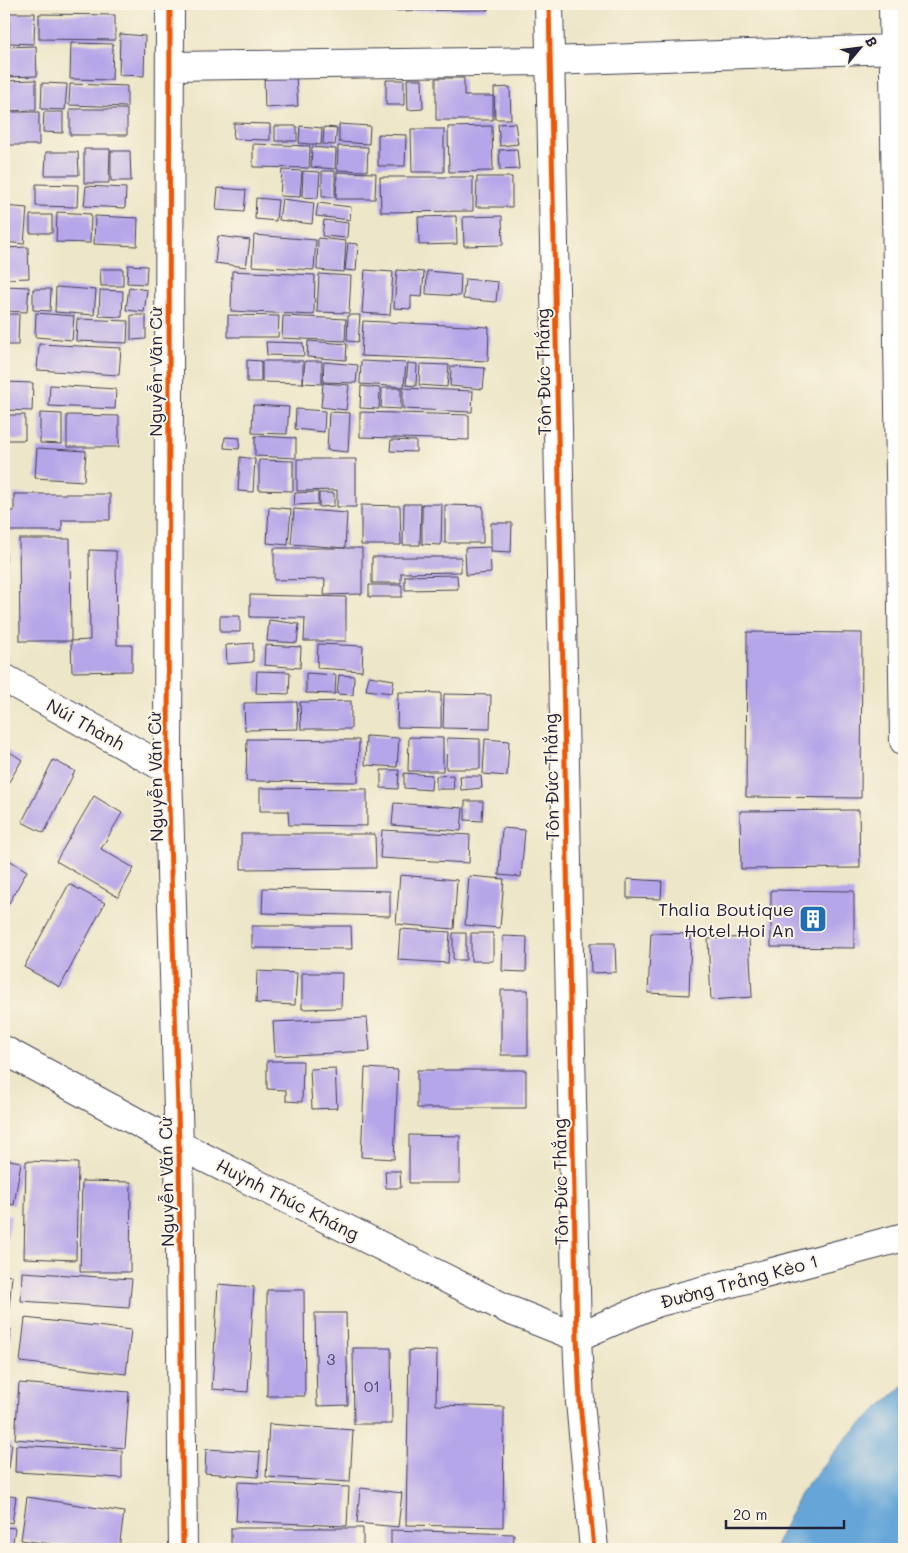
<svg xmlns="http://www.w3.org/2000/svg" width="908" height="1553" viewBox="0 0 908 1553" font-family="Mali,sans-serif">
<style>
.water{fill:#65a5d8;stroke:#44648a}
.building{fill:#b5a5e9}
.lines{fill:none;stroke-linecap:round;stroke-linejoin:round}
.minor-casing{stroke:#403f50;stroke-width:30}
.minor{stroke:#fff;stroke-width:28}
.cycleway-casing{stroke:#fcf5e5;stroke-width:8}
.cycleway{stroke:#e8590c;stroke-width:5}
.labels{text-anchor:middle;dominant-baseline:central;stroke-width:4;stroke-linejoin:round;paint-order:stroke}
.number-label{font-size:15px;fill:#474366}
.street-label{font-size:18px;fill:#22223b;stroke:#fcf5e5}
.poi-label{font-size:18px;fill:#22223b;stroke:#fcf5e5;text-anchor:end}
</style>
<rect width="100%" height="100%" fill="#fcf5e5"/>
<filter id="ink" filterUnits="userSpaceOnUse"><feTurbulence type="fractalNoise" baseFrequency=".02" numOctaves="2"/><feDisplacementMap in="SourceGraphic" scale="10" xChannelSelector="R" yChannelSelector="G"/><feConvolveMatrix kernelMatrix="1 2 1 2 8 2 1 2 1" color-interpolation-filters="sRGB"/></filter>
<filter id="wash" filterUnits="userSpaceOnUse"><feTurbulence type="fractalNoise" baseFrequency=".0096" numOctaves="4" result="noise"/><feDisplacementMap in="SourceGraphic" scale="20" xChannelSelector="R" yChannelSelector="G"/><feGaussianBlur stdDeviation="1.12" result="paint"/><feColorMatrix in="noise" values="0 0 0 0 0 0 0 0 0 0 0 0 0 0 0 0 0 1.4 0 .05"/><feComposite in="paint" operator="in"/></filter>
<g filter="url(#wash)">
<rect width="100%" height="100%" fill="#ede6c8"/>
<path class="water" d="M 904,1385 L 904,1549 L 774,1549 L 800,1494 L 846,1438 Z"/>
<g id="blocks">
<path class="building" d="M 371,4 L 488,4 L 488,10 L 371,11 Z
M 9,13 L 35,13 L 34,44 L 9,43 Z
M 39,14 L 115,15 L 115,40 L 39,39 Z
M 120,34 L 145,36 L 144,76 L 119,75 Z
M 71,43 L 113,44 L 112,80 L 70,79 Z
M 36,46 L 37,76 L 4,77 L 4,47 Z
M 296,76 L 298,106 L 265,108 L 264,78 Z
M 436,78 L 464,78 L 464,96 L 493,96 L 493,120 L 436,120 Z
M 407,79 L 422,79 L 423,109 L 408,110 Z
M 36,80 L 36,110 L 4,111 L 4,81 Z
M 386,80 L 404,80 L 404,105 L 386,105 Z
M 42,83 L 67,84 L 65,110 L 41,109 Z
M 70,84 L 127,86 L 127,107 L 69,105 Z
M 510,87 L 511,119 L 495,119 L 494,88 Z
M 70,109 L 127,109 L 127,135 L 70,135 Z
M 4,112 L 39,112 L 39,145 L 4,145 Z
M 44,112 L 63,112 L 63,133 L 43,132 Z
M 234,123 L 270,124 L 270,140 L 233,139 Z
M 515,123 L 518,144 L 500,146 L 498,124 Z
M 339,124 L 370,126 L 369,144 L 339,142 Z
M 275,126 L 297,126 L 297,141 L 275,141 Z
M 300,126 L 322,128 L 321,145 L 299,143 Z
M 492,126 L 493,171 L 449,172 L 448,127 Z
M 324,127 L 337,128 L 335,145 L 323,144 Z
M 411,129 L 444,129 L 444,172 L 412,172 Z
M 378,134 L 406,135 L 405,166 L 378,166 Z
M 253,144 L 310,146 L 309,168 L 253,167 Z
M 338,146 L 368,147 L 367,171 L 337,170 Z
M 312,147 L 336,149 L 335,169 L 311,167 Z
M 84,149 L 110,149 L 109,183 L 84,183 Z
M 517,149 L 519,169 L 500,170 L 499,150 Z
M 111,151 L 130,151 L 131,181 L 111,181 Z
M 46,152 L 78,152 L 79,175 L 45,175 Z
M 282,170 L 302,171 L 300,197 L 280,196 Z
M 303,171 L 320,172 L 318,198 L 302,197 Z
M 322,171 L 335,171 L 335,197 L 322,197 Z
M 337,172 L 376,173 L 375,199 L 336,199 Z
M 380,177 L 473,177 L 473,211 L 381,212 Z
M 477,177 L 512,177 L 512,207 L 476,207 Z
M 36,184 L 78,185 L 77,207 L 36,206 Z
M 86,186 L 126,188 L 125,208 L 84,206 Z
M 218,188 L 246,190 L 244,212 L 216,210 Z
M 256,198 L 278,200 L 276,221 L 255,219 Z
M 282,199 L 314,203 L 312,224 L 279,220 Z
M 318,203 L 351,207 L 350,220 L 316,216 Z
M 4,206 L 27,208 L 24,244 L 4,242 Z
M 57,212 L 91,214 L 90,243 L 56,242 Z
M 30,215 L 52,215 L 52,233 L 30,233 Z
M 95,216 L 138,218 L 137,246 L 94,244 Z
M 456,216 L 457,244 L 419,245 L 418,217 Z
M 502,216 L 503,245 L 464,246 L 463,217 Z
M 324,220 L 348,223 L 347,238 L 322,236 Z
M 254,235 L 316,240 L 314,270 L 252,266 Z
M 218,236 L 250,240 L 246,267 L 215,263 Z
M 318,238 L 346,241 L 344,272 L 317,270 Z
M 348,243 L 358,244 L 356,271 L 345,270 Z
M 28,247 L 29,278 L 4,279 L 4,248 Z
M 128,265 L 147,266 L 146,284 L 127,283 Z
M 100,269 L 123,269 L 123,286 L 101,286 Z
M 365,270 L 393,272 L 390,315 L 362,313 Z
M 397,270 L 424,272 L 422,297 L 411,296 L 411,309 L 394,308 Z
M 232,271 L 315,275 L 314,315 L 231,311 Z
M 427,271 L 461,274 L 460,296 L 426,294 Z
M 319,274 L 351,276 L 349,313 L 317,312 Z
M 465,279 L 498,282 L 496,302 L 463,299 Z
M 5,286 L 29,287 L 27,312 L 4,311 Z
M 56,287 L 96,290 L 94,315 L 55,312 Z
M 129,287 L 147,290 L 144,312 L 126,310 Z
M 33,289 L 51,289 L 50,311 L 33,310 Z
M 100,290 L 123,291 L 122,317 L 99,316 Z
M 36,313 L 74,316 L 72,340 L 35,337 Z
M 4,314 L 19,314 L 18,345 L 4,345 Z
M 131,315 L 146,315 L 146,339 L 131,340 Z
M 228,315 L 279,316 L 278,337 L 228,337 Z
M 348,315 L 360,315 L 358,342 L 347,341 Z
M 283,316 L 346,319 L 345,341 L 282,338 Z
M 77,319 L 128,321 L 127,343 L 76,341 Z
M 363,321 L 489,327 L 488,361 L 361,356 Z
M 308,341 L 347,344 L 346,360 L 307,357 Z
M 266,342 L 303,343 L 304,356 L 267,355 Z
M 39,344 L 121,348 L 119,375 L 37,370 Z
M 247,360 L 261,361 L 261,382 L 247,382 Z
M 262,361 L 303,361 L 303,383 L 262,382 Z
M 305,361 L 322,361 L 322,384 L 303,383 Z
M 361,361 L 406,363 L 404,387 L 360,384 Z
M 324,362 L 358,365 L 356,383 L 323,382 Z
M 408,363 L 417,364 L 416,386 L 406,385 Z
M 420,364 L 449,365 L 447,387 L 419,385 Z
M 451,366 L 485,368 L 483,389 L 450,386 Z
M 4,382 L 33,383 L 32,411 L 4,410 Z
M 323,383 L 349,385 L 346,410 L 321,407 Z
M 50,385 L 116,389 L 115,409 L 49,406 Z
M 361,386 L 380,388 L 379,409 L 360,408 Z
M 382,388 L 401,388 L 401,409 L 381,408 Z
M 403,388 L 473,391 L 472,412 L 403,409 Z
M 253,405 L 289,407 L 287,434 L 252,433 Z
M 296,409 L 325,411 L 324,432 L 295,429 Z
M 329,412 L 350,413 L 348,452 L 327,450 Z
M 360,412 L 469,415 L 469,440 L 360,437 Z
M 40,413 L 62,414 L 62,444 L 40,443 Z
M 4,415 L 25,415 L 25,440 L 4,440 Z
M 67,415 L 119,416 L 119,447 L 67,447 Z
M 255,436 L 296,438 L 296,458 L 255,456 Z
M 225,437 L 240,438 L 239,449 L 224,448 Z
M 391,440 L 416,441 L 416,452 L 390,451 Z
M 37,448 L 86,451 L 84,481 L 35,478 Z
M 240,457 L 255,459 L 253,492 L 238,491 Z
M 297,459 L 356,459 L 356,507 L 337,507 L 337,490 L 297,491 Z
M 259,460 L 293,461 L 293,491 L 259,490 Z
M 318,492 L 318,504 L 294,505 L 295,493 Z
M 319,493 L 334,493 L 334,506 L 319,507 Z
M 14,494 L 110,494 L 110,520 L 62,520 L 62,531 L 4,531 L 4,511 L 14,511 Z
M 404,504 L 421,504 L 420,545 L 403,545 Z
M 422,504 L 442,504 L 441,545 L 422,544 Z
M 361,505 L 400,506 L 401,545 L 361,545 Z
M 445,505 L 483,506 L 483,543 L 445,543 Z
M 269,507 L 291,509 L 288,545 L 267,543 Z
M 294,509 L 347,513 L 345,548 L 291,544 Z
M 491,523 L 512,523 L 511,552 L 491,551 Z
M 19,539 L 70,539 L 71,641 L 20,641 Z
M 4,540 L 6,540 L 6,562 L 4,562 Z
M 490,547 L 491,573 L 466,575 L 465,548 Z
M 274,548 L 362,548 L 362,594 L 324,595 L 325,579 L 274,580 Z
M 89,550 L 116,551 L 117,645 L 132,645 L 132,671 L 72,672 L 71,641 L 90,640 Z
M 372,557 L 461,557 L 461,572 L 401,573 L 401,583 L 372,583 Z
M 457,575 L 458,589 L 405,590 L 405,576 Z
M 369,585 L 402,585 L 402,597 L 369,597 Z
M 250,595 L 346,597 L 346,641 L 304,641 L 305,618 L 250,617 Z
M 220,616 L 240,616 L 240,632 L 220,632 Z
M 269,620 L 299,624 L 297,643 L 267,641 Z
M 747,632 L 862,633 L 861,798 L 746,797 Z
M 253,643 L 253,662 L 227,664 L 226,645 Z
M 318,644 L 363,646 L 362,671 L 317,668 Z
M 265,645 L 301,647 L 300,668 L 264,665 Z
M 257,671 L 290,672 L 289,694 L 256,693 Z
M 306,673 L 336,675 L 335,694 L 306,693 Z
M 339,675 L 354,676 L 353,695 L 337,694 Z
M 369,676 L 394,680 L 392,693 L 366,690 Z
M 398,692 L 441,693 L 441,728 L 397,727 Z
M 444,694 L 491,695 L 490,729 L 443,728 Z
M 351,701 L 351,729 L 301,729 L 300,702 Z
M 297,702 L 298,729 L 245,730 L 244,703 Z
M 366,736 L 399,738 L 397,767 L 365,765 Z
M 409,737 L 443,738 L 443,771 L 408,771 Z
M 447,738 L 480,739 L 480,769 L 446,769 Z
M 247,739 L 359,740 L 358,782 L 246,781 Z
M 485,739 L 509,741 L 507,776 L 483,774 Z
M 4,748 L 22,760 L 4,790 Z
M 53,760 L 75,771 L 44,833 L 22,822 Z
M 381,770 L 399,770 L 398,789 L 381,788 Z
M 404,773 L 432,775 L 431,790 L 404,788 Z
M 453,775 L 454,789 L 436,789 L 436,776 Z
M 460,776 L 481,776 L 482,788 L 461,790 Z
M 260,788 L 367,789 L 367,826 L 289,825 L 288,811 L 260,811 Z
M 94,796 L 122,813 L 101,849 L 134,868 L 118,897 L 56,861 Z
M 465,801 L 483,801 L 482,821 L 465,820 Z
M 394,803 L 463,808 L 461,831 L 392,825 Z
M 859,810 L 860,868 L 741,869 L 740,811 Z
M 502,828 L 525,830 L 521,877 L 499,875 Z
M 382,830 L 470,835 L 469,863 L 380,858 Z
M 241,834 L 375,834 L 376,868 L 241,869 Z
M 4,857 L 27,871 L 4,912 Z
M 400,875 L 457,880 L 454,929 L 396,924 Z
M 469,876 L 504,879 L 500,928 L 465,925 Z
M 627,879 L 662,881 L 661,899 L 627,898 Z
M 69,884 L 105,903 L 60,987 L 24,967 Z
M 263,888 L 390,891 L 390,916 L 262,913 Z
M 771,890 L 854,891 L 854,948 L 771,947 Z
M 252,926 L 351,926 L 352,949 L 252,948 Z
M 400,929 L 450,932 L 448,963 L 398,960 Z
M 453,933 L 466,933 L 466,960 L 453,960 Z
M 471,933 L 493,933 L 493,961 L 471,961 Z
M 651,933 L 691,934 L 689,995 L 648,993 Z
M 503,936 L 527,937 L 526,972 L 502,971 Z
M 749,937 L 752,997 L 711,1000 L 708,939 Z
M 590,943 L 615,943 L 616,972 L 591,973 Z
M 257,971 L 297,973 L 295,1005 L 256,1003 Z
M 302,973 L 342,973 L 341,1008 L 302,1009 Z
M 501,990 L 528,990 L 528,1055 L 501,1055 Z
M 367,1018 L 370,1051 L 275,1056 L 273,1022 Z
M 267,1061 L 303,1061 L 302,1102 L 286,1101 L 286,1090 L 267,1089 Z
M 335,1068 L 337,1108 L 312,1109 L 310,1069 Z
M 365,1068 L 398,1070 L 394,1159 L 361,1157 Z
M 417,1070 L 526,1070 L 526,1108 L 417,1108 Z
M 409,1135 L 460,1136 L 460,1183 L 409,1183 Z
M 4,1159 L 21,1162 L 14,1205 L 4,1203 Z
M 26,1161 L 78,1163 L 76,1260 L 24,1258 Z
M 385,1171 L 400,1171 L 401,1188 L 386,1188 Z
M 82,1181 L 131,1182 L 130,1272 L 80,1272 Z
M 4,1214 L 11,1216 L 5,1253 L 4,1253 Z
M 22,1272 L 132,1279 L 129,1308 L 21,1301 Z
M 4,1275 L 12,1276 L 8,1319 L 4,1318 Z
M 218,1284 L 254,1287 L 248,1392 L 212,1389 Z
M 267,1290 L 304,1290 L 305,1396 L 267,1396 Z
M 315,1313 L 346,1313 L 348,1405 L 317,1406 Z
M 25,1318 L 131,1330 L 126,1374 L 20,1362 Z
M 4,1328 L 11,1329 L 6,1366 L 4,1366 Z
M 353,1348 L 391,1348 L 392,1424 L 354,1424 Z
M 409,1350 L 437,1351 L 436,1405 L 504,1407 L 503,1527 L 406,1525 Z
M 19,1383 L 129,1392 L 125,1448 L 15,1439 Z
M 269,1424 L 353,1430 L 350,1482 L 266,1477 Z
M 4,1443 L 12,1444 L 9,1468 L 4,1468 Z
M 16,1445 L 122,1451 L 122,1478 L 15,1472 Z
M 206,1449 L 260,1452 L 258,1477 L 205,1473 Z
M 238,1482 L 349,1487 L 347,1526 L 236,1521 Z
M 360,1488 L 402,1493 L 398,1527 L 357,1523 Z
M 4,1495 L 16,1497 L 12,1523 L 4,1521 Z
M 27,1497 L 124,1512 L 119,1549 L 87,1549 L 21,1540 Z
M 4,1527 L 15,1528 L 12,1549 L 4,1549 Z
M 231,1528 L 363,1528 L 363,1549 L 231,1549 Z
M 391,1530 L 514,1534 L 513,1549 L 391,1549 Z
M 25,1546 L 39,1548 L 39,1549 L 25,1549 Z"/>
</g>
</g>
<g filter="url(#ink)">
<use href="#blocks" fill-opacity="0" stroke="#403f50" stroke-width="1"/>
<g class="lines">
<defs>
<path id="minor" d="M 170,4 L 168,770 L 179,1145 L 183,1549
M 549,4 L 577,1337 L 580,1402 L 594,1549
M 893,4 L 904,741
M 170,66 L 549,61 L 894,49
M 4,678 L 168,770
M 4,1050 L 179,1145 L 509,1310 L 577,1337 L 656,1303 L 904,1237"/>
</defs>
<use href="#minor" class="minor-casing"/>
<use href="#minor" class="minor"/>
<defs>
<path id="cycleway" d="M 170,4 L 168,770 L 179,1145 L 183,1549
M 549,4 L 577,1337 L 580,1402 L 594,1549"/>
</defs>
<use href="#cycleway" class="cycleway-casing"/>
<use href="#cycleway" class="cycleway"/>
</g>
</g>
<defs>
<symbol id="building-square" viewBox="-11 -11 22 22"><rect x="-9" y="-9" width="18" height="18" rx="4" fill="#1f6fb2" stroke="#fcf5e5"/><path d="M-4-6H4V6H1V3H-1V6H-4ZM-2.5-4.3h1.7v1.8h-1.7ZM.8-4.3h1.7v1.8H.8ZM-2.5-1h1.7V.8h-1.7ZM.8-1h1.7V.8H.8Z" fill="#fff"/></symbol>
</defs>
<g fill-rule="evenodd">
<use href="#building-square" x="797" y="903" width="32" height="32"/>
</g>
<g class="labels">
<g class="number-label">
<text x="331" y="1359">3</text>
<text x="372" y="1386">01</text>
</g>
<g class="street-label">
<text transform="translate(155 372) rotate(-90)">Nguyễn Văn Cừ</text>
<text transform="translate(543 372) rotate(-91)">Tôn Đức Thắng</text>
<text transform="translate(86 724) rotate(29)">Núi Thành</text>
<text transform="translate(155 777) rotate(-91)">Nguyễn Văn Cừ</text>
<text transform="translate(551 777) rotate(-91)">Tôn Đức Thắng</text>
<text transform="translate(166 1182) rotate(-91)">Nguyễn Văn Cừ</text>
<text transform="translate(560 1182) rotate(-91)">Tôn Đức Thắng</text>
<text transform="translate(288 1199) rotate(27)">Huỳnh Thúc Kháng</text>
<text transform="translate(739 1281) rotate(-15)">Đường Trảng Kèo 1</text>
</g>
<g class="poi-label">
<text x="794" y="909">Thalia Boutique<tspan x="794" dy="21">Hotel Hoi An</tspan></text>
</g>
</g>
<rect width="908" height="1553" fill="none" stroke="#fcf5e5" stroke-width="20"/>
<g transform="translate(860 48) rotate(61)" stroke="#fcf5e5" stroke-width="4" paint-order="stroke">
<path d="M0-4L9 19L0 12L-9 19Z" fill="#22223b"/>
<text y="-8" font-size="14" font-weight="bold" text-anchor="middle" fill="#22223b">B</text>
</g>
<path d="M726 1520v8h118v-8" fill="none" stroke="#22223b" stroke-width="2.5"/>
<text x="733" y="1520" font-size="15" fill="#22223b" stroke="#fcf5e5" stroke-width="4" paint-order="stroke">20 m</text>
</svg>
